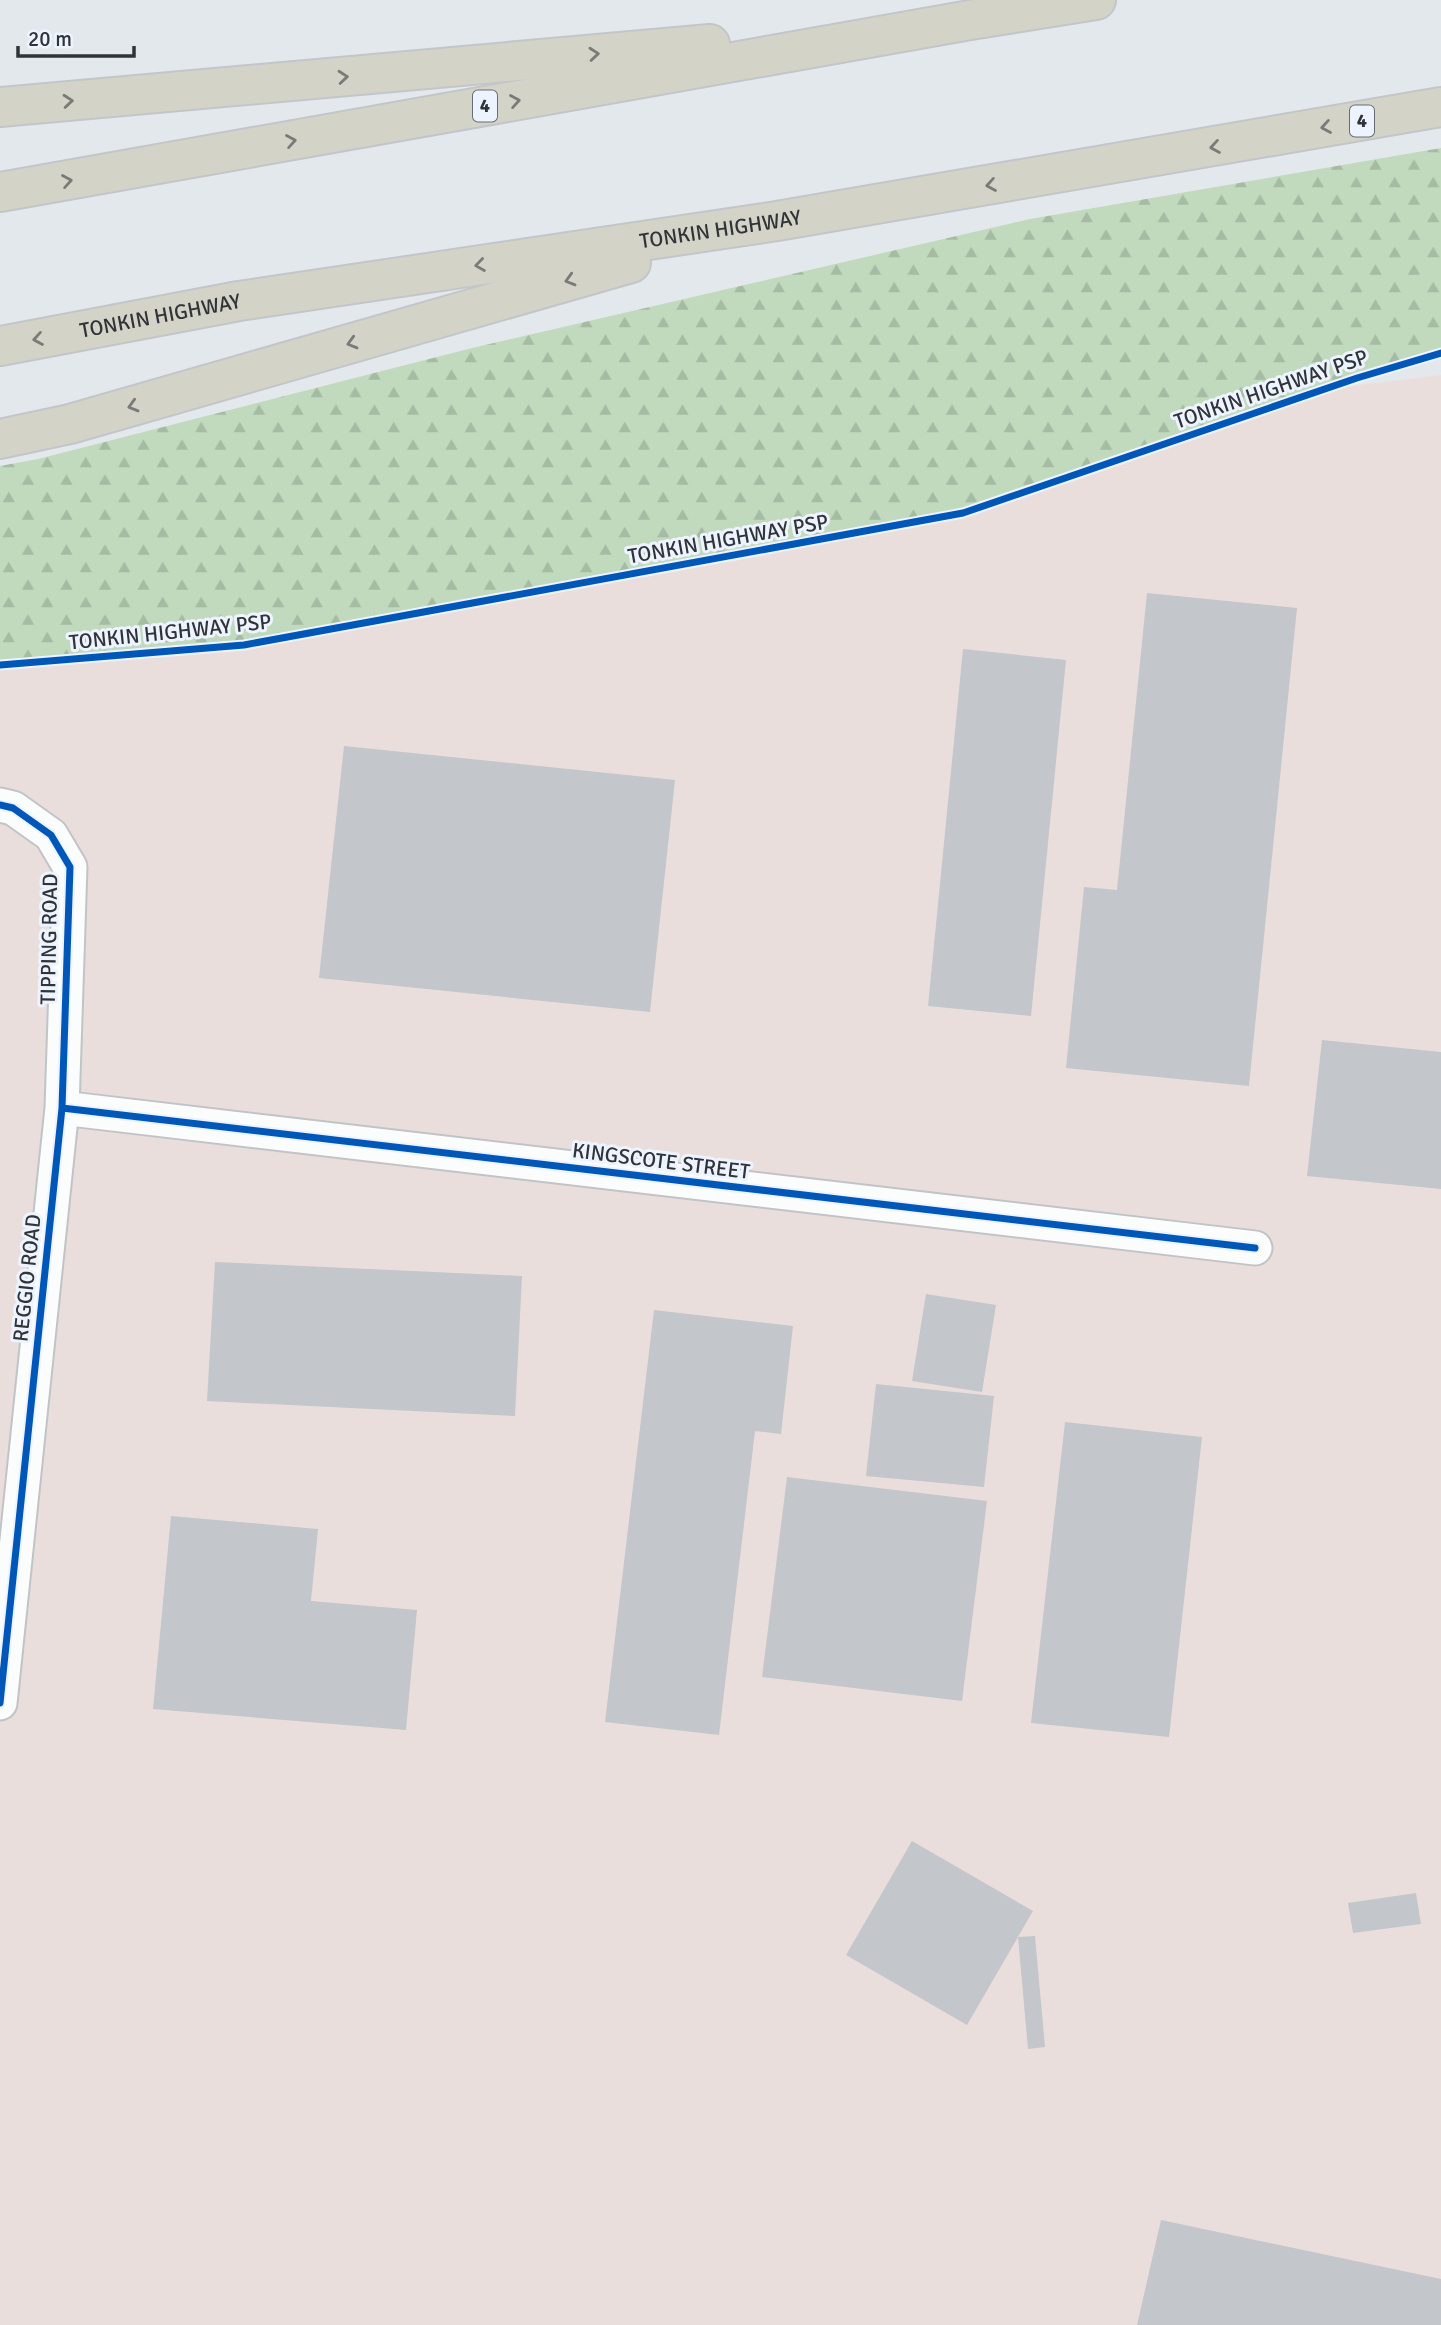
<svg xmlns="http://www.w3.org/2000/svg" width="1441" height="2325" viewBox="0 0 1441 2325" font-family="Signika,sans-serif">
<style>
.industrial{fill:#eadedc}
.forest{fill:url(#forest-firs)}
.building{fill:#c3c6ca}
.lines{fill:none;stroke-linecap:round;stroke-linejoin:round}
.minor-casing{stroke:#c0c4c8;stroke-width:37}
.motorway-casing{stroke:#c3c6c9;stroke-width:42}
.minor{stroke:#fbfcfc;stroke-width:33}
.motorway{stroke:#d4d3c8;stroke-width:38}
.cycleway-casing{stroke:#edf4ff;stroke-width:11}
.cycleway{stroke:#0057b8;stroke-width:7}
.oneway{stroke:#7a7b78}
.labels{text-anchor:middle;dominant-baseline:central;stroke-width:6;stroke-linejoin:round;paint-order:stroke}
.shield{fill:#edf4ff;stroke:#696d73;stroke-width:2}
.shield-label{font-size:19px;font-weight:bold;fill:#303337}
.street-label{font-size:21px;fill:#303337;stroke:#edf4ff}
</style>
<defs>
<pattern id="forest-firs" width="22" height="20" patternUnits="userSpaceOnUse" patternTransform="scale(1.75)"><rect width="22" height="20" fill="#c1d9bd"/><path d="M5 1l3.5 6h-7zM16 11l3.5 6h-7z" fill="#a6bba3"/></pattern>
</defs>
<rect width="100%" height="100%" fill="#e3e8ed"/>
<path class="industrial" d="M 1441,375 L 1441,2325 L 0,2325 L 0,552 Z"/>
<path class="forest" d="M 1441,148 L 1441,353 L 1357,378 L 963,513 L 244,645 L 0,665 L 0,466 L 38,459 L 472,348 L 1030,219 Z"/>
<path class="building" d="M 1147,593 L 1297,608 L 1249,1086 L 1066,1068 L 1084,887 L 1117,890 Z
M 963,649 L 1066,660 L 1031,1016 L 928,1006 Z
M 344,746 L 675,780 L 650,1012 L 319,978 Z
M 1322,1040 L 1441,1052 L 1441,1189 L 1307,1176 Z
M 215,1262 L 522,1276 L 515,1416 L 207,1401 Z
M 926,1294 L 996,1305 L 982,1392 L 912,1381 Z
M 654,1310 L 793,1326 L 781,1434 L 755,1431 L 719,1735 L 605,1722 Z
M 876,1384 L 994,1396 L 984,1487 L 866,1476 Z
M 1065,1422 L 1202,1437 L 1169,1737 L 1031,1723 Z
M 787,1477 L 987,1501 L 962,1701 L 762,1677 Z
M 171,1516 L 318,1529 L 311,1601 L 417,1610 L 406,1730 L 153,1709 Z
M 912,1841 L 1033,1911 L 967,2025 L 846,1955 Z
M 1416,1893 L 1421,1924 L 1353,1933 L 1348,1903 Z
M 1035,1936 L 1045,2047 L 1028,2049 L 1018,1937 Z
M 1161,2220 L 1441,2279 L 1441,2325 L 1137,2325 Z"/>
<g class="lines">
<defs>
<path id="minor" d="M 0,805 L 13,808 L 51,835 L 70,867 L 62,1108 L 0,1703
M 62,1108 L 1255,1248"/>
<g id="motorway">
<path d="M 0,107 L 710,44"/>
<path d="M 0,192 L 970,20 L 1096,0"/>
<path id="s1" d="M 0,346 L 239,301 L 777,221 L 1441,107"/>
<path d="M 0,439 L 70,424 L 631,263"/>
</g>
</defs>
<use href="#minor" class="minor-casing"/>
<use href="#motorway" class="motorway-casing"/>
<use href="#minor" class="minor"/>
<use href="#motorway" class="motorway"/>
<defs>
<path id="cycleway" d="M 0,665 L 244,645 L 963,513 L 1357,378 L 1441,353
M 0,805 L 13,808 L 51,835 L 70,867 L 62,1108 L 0,1703
M 62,1108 L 1255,1248"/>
</defs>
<use href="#cycleway" class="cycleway-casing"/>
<use href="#cycleway" class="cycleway"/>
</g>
<defs><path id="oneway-chevron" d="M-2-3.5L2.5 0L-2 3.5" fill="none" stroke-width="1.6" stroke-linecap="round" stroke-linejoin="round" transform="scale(1.75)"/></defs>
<g class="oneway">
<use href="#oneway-chevron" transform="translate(594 54) rotate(-5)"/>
<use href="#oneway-chevron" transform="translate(343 77) rotate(-5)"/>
<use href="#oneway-chevron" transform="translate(68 101) rotate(-5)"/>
<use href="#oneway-chevron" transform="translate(515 101) rotate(-10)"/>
<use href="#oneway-chevron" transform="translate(1326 127) rotate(170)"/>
<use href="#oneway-chevron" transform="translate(291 141) rotate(-10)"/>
<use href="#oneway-chevron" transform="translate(1215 147) rotate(170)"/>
<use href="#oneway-chevron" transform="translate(67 181) rotate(-10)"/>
<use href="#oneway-chevron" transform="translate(991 185) rotate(170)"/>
<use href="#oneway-chevron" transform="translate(480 265) rotate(172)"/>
<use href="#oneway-chevron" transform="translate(570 280) rotate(164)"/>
<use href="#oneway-chevron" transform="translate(38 339) rotate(170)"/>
<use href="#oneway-chevron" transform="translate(352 343) rotate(164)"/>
<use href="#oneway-chevron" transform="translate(133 406) rotate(164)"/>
</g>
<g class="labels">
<g class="shield">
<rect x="473" y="90.5" width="24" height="31" rx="5"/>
<rect x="1350" y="105.5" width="24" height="31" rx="5"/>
</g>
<g class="shield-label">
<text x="485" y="106">4</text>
<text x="1362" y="121">4</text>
</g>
<g class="street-label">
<text stroke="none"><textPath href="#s1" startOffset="730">TONKIN HIGHWAY</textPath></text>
<text stroke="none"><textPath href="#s1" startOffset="163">TONKIN HIGHWAY</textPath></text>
<text transform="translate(1271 389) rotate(-19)">TONKIN HIGHWAY PSP</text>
<text transform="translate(728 539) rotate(-10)">TONKIN HIGHWAY PSP</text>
<text transform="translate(170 632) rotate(-6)">TONKIN HIGHWAY PSP</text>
<text transform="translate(49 939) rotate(-89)">TIPPING ROAD</text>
<text transform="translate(661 1161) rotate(7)">KINGSCOTE STREET</text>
<text transform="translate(27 1278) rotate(-84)">REGGIO ROAD</text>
</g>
</g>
<path d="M18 46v10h116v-10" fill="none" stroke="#303337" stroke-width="3.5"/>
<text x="28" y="46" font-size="21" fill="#303337" stroke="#edf4ff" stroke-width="5" paint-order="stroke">20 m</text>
</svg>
